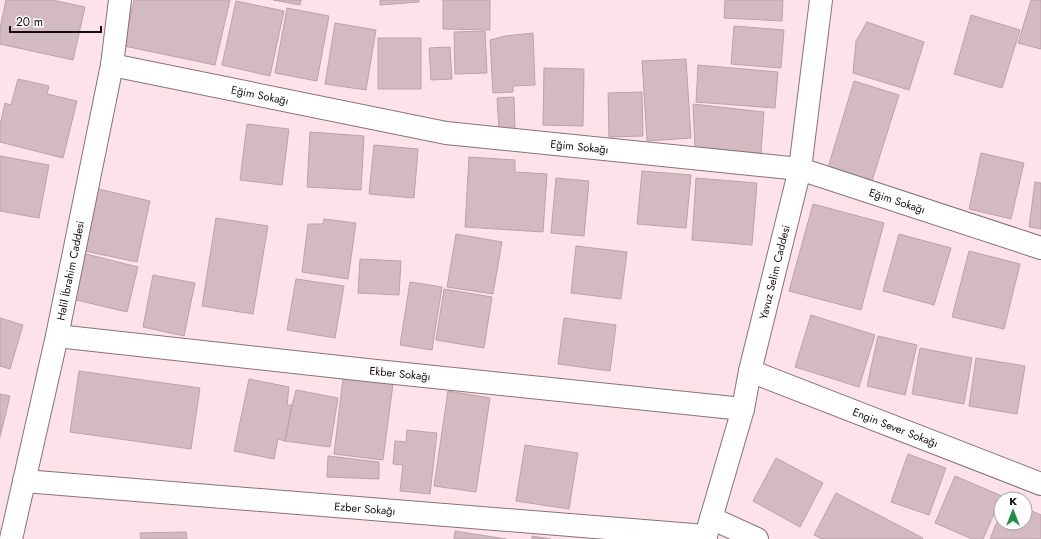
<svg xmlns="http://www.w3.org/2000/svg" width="1041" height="539" viewBox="0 0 1041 539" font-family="Jost,sans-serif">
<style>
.building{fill:#d3b9c0;stroke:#bba2a9}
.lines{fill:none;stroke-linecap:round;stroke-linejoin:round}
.street-casing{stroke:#897178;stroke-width:24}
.street{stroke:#fff;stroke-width:22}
.labels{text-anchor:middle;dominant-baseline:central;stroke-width:3;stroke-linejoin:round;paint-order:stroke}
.street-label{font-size:11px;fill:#140c0e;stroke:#fff}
</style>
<rect width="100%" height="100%" fill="#fde2e9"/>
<path class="building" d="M 6,0 L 52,0 L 85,7 L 73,60 L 0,44 L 0,28 Z
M 134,0 L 230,0 L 215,65 L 124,46 Z
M 273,0 L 301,0 L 300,5 Z
M 380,0 L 419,0 L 419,2 L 380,5 Z
M 443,0 L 490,0 L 490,30 L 443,29 Z
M 725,0 L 783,0 L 782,21 L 724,18 Z
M 1031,0 L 1041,0 L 1041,49 L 1018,43 Z
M 236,1 L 284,11 L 270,76 L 222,65 Z
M 287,8 L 329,16 L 317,81 L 275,73 Z
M 971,15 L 1020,30 L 1002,88 L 954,74 Z
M 867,22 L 924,42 L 909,90 L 853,73 L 856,41 Z
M 335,23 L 376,30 L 366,90 L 325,84 Z
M 734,26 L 784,30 L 781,68 L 731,64 Z
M 485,31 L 487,73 L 455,74 L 454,32 Z
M 533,33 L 535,85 L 513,86 L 513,92 L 493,93 L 490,40 L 505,36 Z
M 378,38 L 421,38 L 421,89 L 378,89 Z
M 450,47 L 452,79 L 431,80 L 429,48 Z
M 686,59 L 691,138 L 647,141 L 642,61 Z
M 698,65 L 778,72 L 775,108 L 696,102 Z
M 544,68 L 584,69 L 583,126 L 543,125 Z
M 18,79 L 49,86 L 47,94 L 77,101 L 63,158 L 0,142 L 0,125 L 5,103 L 11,105 Z
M 854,81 L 899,95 L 871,184 L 827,171 Z
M 642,92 L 643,136 L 609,137 L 608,93 Z
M 514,97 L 515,129 L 499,130 L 497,98 Z
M 693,104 L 764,112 L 761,153 L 695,148 Z
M 247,124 L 289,129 L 282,185 L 240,180 Z
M 310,132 L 364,136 L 361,190 L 307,187 Z
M 374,145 L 418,149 L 414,198 L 369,194 Z
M 981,153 L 1024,163 L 1011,219 L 969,209 Z
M 0,156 L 49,165 L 39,218 L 0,211 Z
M 469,157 L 515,160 L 515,172 L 547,174 L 543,232 L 465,227 Z
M 642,171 L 691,175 L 686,228 L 637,224 Z
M 556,178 L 589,181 L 584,236 L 551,233 Z
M 696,178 L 757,183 L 752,245 L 692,240 Z
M 1035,182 L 1041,183 L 1041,229 L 1029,227 Z
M 94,188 L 150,201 L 137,262 L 80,250 Z
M 813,204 L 884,223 L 861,310 L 789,291 Z
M 216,218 L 268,226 L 253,314 L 202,306 Z
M 324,219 L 356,223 L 348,279 L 302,272 L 308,224 L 323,224 Z
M 456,234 L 502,242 L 493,294 L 447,287 Z
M 899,234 L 951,248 L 934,305 L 883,291 Z
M 576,246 L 627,252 L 621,299 L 571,293 Z
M 969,251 L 1020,264 L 1004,329 L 952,317 Z
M 78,252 L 138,267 L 127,312 L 68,298 Z
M 360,259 L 401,261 L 399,295 L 358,293 Z
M 153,275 L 195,283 L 184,336 L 143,327 Z
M 296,279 L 344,286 L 335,338 L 287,330 Z
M 410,282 L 442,287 L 432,350 L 400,345 Z
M 444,289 L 492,297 L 484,348 L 436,340 Z
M 811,315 L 875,335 L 859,387 L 795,367 Z
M 0,318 L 23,325 L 10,369 L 0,366 Z
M 564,318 L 616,325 L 610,371 L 558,364 Z
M 878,336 L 917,345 L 905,395 L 867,386 Z
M 920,348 L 972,358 L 964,404 L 912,394 Z
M 976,358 L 1025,366 L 1017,414 L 969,406 Z
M 79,371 L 200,388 L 191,449 L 70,432 Z
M 343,378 L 393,384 L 383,460 L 334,454 Z
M 249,379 L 289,387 L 287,405 L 292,405 L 285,441 L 278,439 L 274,459 L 234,451 Z
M 296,390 L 338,398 L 330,447 L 285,441 L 292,405 Z
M 448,391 L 490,398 L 476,492 L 434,486 Z
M 0,394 L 10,396 L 0,437 Z
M 407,430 L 437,433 L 430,494 L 400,491 L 403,465 L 393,464 L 395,441 L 406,442 Z
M 525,445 L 578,453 L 569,509 L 516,501 Z
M 908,454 L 946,468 L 929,515 L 891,502 Z
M 328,456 L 379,462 L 379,479 L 327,477 Z
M 776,458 L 823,483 L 800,527 L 753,501 Z
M 955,476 L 1002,496 L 983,539 L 972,539 L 935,523 Z
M 836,493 L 923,538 L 922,539 L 822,539 L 814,535 Z
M 1025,508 L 1041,515 L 1041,537 L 1040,539 L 990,539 L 1001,512 L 1001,523 L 1025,523 Z
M 455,531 L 506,539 L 454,539 Z
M 186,532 L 187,539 L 141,539 L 140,533 Z
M 532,536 L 551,539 L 532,539 Z"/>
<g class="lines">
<defs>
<g id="street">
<path id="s1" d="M 112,65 L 446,133 L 800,169 L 1041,248"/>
<path id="s2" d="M 57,336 L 376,371 L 743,409"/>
<path id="s3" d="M 750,371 L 1041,484"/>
<path id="s4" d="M 24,481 L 706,536"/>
<path d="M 711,518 L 757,539"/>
<path id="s5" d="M 11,539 L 57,336 L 112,65 L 120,0"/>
<path id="s6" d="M 705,539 L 743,409 L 750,371 L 800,169 L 821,0"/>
</g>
</defs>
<use href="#street" class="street-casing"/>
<use href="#street" class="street"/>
</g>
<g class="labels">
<g class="street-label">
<text stroke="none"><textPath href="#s1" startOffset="151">Eğim Sokağı</textPath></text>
<text stroke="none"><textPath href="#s1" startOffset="475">Eğim Sokağı</textPath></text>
<text stroke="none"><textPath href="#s1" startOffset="799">Eğim Sokağı</textPath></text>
<text stroke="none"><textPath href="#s5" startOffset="275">Halil İbrahim Caddesi</textPath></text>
<text stroke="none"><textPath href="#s6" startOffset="276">Yavuz Selim Caddesi</textPath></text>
<text stroke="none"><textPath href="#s2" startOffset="345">Ekber Sokağı</textPath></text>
<text stroke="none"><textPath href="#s3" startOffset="156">Engin Sever Sokağı</textPath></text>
<text stroke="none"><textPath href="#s4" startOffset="342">Ezber Sokağı</textPath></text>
</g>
</g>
<g transform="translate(1013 511)"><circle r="19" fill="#ffffff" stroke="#a19e9f"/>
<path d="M0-3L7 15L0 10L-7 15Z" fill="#218f47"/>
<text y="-6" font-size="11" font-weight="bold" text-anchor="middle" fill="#140c0e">K</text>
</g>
<path d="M10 26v6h91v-6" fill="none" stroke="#140c0e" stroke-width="2"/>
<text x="16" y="26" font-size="12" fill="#140c0e" stroke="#ffffff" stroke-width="3" paint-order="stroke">20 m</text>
</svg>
